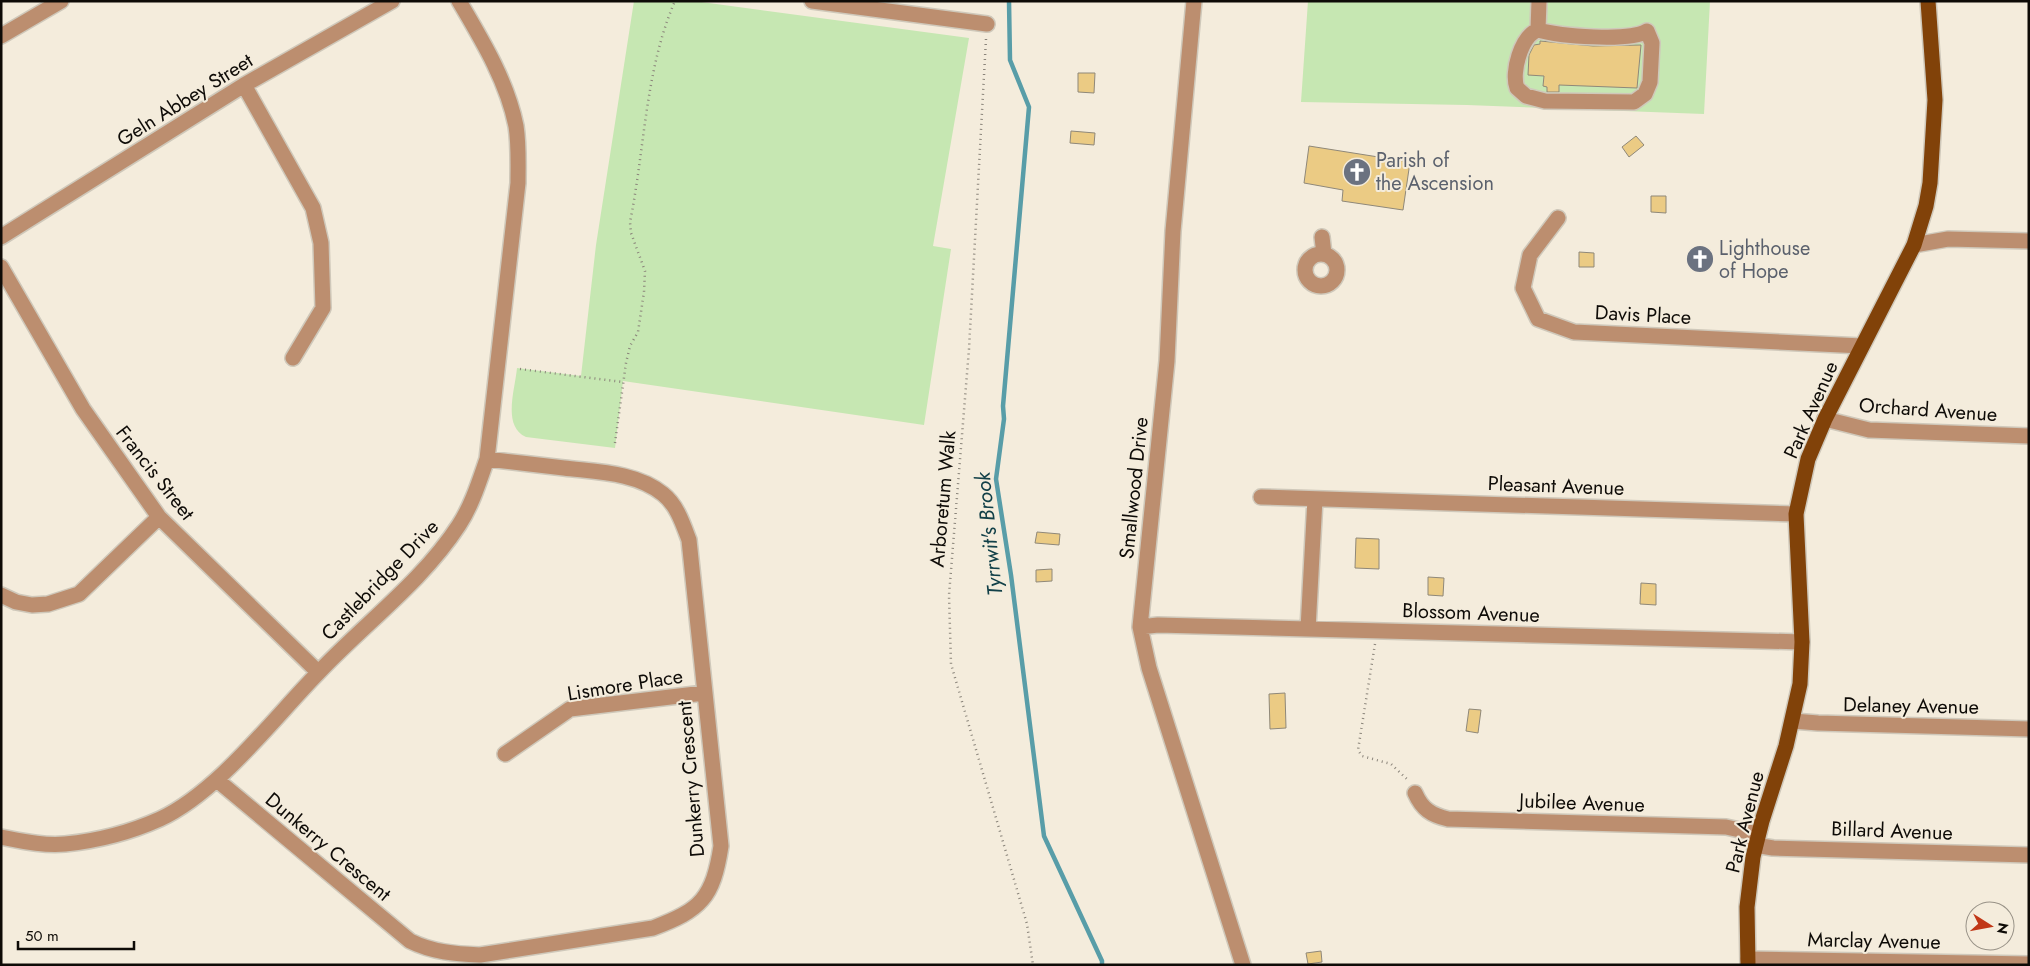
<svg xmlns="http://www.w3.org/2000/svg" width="2030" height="966" viewBox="0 0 2030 966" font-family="Jost,sans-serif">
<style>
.green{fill:#c6e7b2}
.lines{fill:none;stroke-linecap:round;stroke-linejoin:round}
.stream{stroke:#589da8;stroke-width:4.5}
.building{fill:#ebcb84;stroke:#8f8879}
.minor-casing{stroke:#cfc8ba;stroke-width:18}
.major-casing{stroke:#cfc8ba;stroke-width:18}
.path{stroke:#8a847a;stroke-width:2.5;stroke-dasharray:1 4;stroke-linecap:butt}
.minor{stroke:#bc8e6f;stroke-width:15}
.major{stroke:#814209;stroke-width:15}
.labels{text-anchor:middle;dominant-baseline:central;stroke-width:4;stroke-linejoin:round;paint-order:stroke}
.street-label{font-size:20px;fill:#0e0b07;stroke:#f4ecdc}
.worship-label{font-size:20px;fill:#5b616d;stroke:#f4ecdc;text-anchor:start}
.water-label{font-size:21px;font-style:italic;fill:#124048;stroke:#f4ecdc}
</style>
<rect width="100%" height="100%" fill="#f4ecdc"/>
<path class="green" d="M 634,1 L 694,1 L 969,38 L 933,246 L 951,249 L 924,425 L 623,381 L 615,448 L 526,437 C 502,426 515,390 517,368 L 581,376 L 596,245 Z
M 1308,1 L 1710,1 L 1704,114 L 1467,105 L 1301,102 Z"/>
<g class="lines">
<path class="stream" d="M 1009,1 L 1010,60 L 1029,107 L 1003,406 L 1004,419 L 996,479 L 1011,575 L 1044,836 L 1102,961 L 1102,965"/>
</g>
<path class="building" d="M 1540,41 L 1593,46 L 1641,45 L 1637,88 L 1559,85 L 1559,92 L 1547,92 L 1547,87 L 1543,86 L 1544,76 L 1528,75 L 1529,55 L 1534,45 L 1540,44 Z
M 1078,73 L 1095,73 L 1094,93 L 1078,92 Z
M 1071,131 L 1095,133 L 1094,145 L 1070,143 Z
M 1636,136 L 1644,145 L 1629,157 L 1622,147 Z
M 1309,146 L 1410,162 L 1403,210 L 1342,201 L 1343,190 L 1304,183 Z
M 1651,196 L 1666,196 L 1666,213 L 1651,212 Z
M 1579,252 L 1594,253 L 1594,267 L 1579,267 Z
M 1037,532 L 1060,534 L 1059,545 L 1035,543 Z
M 1356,538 L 1379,539 L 1379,569 L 1355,568 Z
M 1052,569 L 1052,581 L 1036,582 L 1036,570 Z
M 1428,577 L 1444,578 L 1443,596 L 1428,595 Z
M 1641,583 L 1656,584 L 1656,605 L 1640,604 Z
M 1285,693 L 1286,728 L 1270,729 L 1269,694 Z
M 1469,709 L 1481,710 L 1478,733 L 1466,731 Z
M 1321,951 L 1322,962 L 1308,964 L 1306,953 Z"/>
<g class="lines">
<defs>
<path id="minor" d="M 812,1 L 987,24
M 1194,1 L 1173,231 L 1167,361 L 1140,627 L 1149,668 L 1243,965
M 1538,30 C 1559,36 1629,42 1647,31 L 1652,43 L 1650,82 L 1645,94 L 1634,102 L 1545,101 L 1526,96 L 1517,88 C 1511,73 1521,36 1538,30 Z
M 1538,30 L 1539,1
M 1,36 L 61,1
M 244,85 L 313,208 L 321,243 L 323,308 L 293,358
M 1558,218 L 1530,255 L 1523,288 L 1538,319 L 1574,332 L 1862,346
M 1,237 L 244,85 L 392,1
M 1322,237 L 1324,254
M 1914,245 L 1948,239 L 2029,241
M1305 270a16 16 0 1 1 32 0a16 16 0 1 1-32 0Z
M 1,267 L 83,409 L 159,517 L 318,672
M 1825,419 L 1869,430 L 2029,436
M 1261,497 L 1796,514
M 1,595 L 16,602 L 32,605 L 48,604 L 79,594 L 159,517
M 1140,627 L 1158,625 L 1802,642
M 1308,629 L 1315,499
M 1793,721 L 1818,723 L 2029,729
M 505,754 L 570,709 L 704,693
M 217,780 L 410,941 C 432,952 455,954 480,955 L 653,928 C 701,910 713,898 721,846 L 689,540 C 683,524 677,505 663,494 C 636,472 596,472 564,468 C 538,465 513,462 487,459
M 1415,793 C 1422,809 1431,815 1448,819 L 1726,827 L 1758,834
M 1,837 C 22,841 44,846 65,844 C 96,841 131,832 160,819 C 218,792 273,719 318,673 C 364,624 422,582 459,525 C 472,505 479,482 487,459 L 518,183 C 518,165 519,145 516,126 C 507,81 482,40 459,1
M 1755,845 L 1773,848 L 2029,855
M 1748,959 L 2029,964"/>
<path id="major" d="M 1748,965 L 1747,907 L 1753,857 L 1762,821 L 1786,746 L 1800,684 L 1802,642 L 1796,514 L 1808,459 L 1825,419 L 1914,245 L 1926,206 L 1930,183 L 1935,100 L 1928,1"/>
</defs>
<use href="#minor" class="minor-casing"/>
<use href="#major" class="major-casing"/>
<path class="path" d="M 986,39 L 969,349 L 949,595 L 951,664 L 1027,924 L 1033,965
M 520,369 L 623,382
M 615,443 L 626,363 L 630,346 L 638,332 L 644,292 L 645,271 L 631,233 L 630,222 C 645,148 645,70 675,1
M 1375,644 L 1358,750 L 1362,756 L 1391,764 L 1409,781"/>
<use href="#minor" class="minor"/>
<use href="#major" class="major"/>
</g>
<defs>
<symbol id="church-disc" viewBox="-11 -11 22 22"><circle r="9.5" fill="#6b7280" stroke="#f4ecdc"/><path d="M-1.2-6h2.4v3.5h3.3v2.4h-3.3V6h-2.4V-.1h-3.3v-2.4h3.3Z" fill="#fff"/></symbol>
</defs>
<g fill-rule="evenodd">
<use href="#church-disc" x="1341" y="156" width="32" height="32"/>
<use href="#church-disc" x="1684" y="243" width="32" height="32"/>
</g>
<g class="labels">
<g class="street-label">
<text transform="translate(185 100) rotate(-32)">Geln Abbey Street</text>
<text transform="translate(1643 315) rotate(3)">Davis Place</text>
<text transform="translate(1811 410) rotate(-66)">Park Avenue</text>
<text transform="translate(1928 410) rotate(4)">Orchard Avenue</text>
<text transform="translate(155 473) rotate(52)">Francis Street</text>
<text transform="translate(1556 486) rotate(2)">Pleasant Avenue</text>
<text transform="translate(1134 488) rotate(-84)">Smallwood Drive</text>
<text transform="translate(943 499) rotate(-85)">Arboretum Walk</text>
<text transform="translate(380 580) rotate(-46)">Castlebridge Drive</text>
<text transform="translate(1471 613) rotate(2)">Blossom Avenue</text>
<text transform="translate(625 685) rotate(-9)">Lismore Place</text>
<text transform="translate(1911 706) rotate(1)">Delaney Avenue</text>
<text transform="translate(691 779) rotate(-95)">Dunkerry Crescent</text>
<text transform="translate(1582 803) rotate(2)">Jubilee Avenue</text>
<text transform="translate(1745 822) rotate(-76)">Park Avenue</text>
<text transform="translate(1892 831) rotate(2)">Billard Avenue</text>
<text transform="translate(328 847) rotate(40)">Dunkerry Crescent</text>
<text transform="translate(1874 941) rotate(1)">Marclay Avenue</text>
</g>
<g class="worship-label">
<text x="1376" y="160">Parish of<tspan x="1376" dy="23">the Ascension</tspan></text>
<text x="1719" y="248">Lighthouse<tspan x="1719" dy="23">of Hope</tspan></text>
</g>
<g class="water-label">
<text transform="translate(989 534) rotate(-96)">Tyrrwit's Brook</text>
</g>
</g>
<rect width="2030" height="966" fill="none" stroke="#0e0b07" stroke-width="5"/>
<g transform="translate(1990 926) rotate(101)"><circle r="24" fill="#f4ecdc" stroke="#989287"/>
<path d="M0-4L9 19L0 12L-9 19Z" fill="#c13717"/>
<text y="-8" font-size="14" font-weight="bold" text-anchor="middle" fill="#0e0b07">N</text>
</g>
<path d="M18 941v8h116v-8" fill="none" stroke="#0e0b07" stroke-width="2.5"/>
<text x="25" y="941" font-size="15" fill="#0e0b07" stroke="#f4ecdc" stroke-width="4" paint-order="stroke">50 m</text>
</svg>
